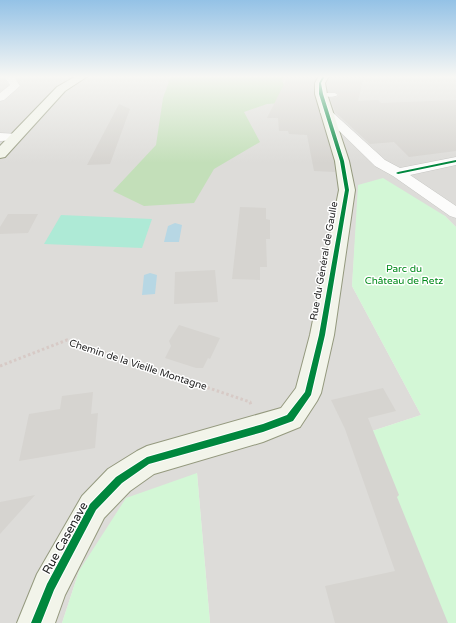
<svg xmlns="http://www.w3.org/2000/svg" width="456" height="623" viewBox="0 0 456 623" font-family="'Varela Round',sans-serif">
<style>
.residential{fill:#dddcd9}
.forest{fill:#c3dfb9}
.park{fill:#d3f7d6}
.pitch{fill:#aeead6}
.water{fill:#b7d7e4}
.building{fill:#d6d4d0}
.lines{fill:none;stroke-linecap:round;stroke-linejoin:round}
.lane-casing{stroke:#c6c6c3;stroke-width:1}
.street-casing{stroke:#c6c6c3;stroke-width:1}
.secondary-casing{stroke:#94997e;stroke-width:2}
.path{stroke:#d7cac6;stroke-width:3;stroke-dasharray:2.5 2.5;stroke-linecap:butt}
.lane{fill:#fcfcfb;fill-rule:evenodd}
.street{fill:#fcfcfb;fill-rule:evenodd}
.secondary{fill:#f2f4ea;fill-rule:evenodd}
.cycleway-casing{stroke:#fff;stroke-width:2}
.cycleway{fill:#00873e;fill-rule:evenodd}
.labels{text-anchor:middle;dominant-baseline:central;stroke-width:3;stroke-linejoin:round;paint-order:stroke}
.street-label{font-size:10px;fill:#1f1f1f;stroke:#fff}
.park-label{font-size:10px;fill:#008a1a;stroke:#fff}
.near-street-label{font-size:12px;fill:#1f1f1f;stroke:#fff}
</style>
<rect width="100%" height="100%" fill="#eeede7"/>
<path class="residential" d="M 0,76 L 456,76 L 456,227 L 445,216 L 359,185 L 352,286 L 421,415 L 369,432 L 438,623 L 210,623 L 197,473 L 79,571 L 62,623 L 0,623 Z"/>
<path class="forest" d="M 171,76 L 284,76 L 282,81 L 294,102 L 267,104 L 244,112 L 260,142 L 214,169 L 194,203 L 144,206 L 113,191 L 156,145 L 163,98 Z"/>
<path class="park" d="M 383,178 L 445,216 L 456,227 L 456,623 L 438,623 L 369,432 L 421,415 L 352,286 L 358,185 Z
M 197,473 L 210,623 L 62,623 L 79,571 L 126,498 Z"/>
<path class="pitch" d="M 61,215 L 152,219 L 142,248 L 44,244 Z"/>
<path class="water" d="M 175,223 L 182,225 L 179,242 L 164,242 L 168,226 Z
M 150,273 L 157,275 L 155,294 L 142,295 L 144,275 Z"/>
<path class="building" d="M 288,76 L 317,76 L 314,83 L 314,94 L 334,161 L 335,172 L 314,171 L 307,135 L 289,134 L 288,131 L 279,131 L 278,118 L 267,118 Z
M 330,76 L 364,76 L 358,101 L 378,100 L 381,103 L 456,100 L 456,151 L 409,157 L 394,142 L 370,144 L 335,112 L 330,98 L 337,97 L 339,95 L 335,92 L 328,92 L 327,83 Z
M 119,104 L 130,109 L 110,164 L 87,165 Z
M 240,207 L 266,208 L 266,219 L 270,220 L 270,239 L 266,239 L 267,267 L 260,267 L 260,280 L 232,279 Z
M 8,214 L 38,214 L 28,233 L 0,234 L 0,227 Z
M 215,270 L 218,302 L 174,304 L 175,272 Z
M 179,325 L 220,338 L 210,359 L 208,358 L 203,368 L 196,368 L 165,358 L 171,346 L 169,341 Z
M 383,388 L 396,411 L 368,418 L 399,495 L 397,497 L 448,623 L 335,623 L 325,586 L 395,571 L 345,429 L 331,400 Z
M 93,392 L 91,414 L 98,413 L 95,448 L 19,461 L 29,414 L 60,409 L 62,396 Z
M 35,495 L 0,534 L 0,502 Z"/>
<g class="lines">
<defs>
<path id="lane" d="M 319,93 L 335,93 L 338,95 C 333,98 323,97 318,94 Z"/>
<path id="street" d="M 4,76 L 14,76 L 20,86 L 4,100 L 0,101 L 0,93 L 10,85 Z
M 326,109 L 330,110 L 385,160 L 400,168 L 456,157 L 456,165 L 410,175 L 456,206 L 456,218 L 450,216 L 393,176 L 375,166 L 322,114 L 320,112 L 322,110 Z
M 0,133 L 19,134 L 21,137 L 19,140 L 0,141 Z"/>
<path id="secondary" d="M 76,76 L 88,76 L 65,91 L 5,157 L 0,158 L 0,146 L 57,87 Z
M 319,76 L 329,76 L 325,83 L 327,94 L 349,161 L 355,190 L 334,335 L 321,393 L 317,401 L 300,427 L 263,442 L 154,474 L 130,491 L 104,518 L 65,595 L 55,623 L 17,623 L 37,574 L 82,496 L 108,469 L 137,451 L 147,446 L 281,408 L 296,388 L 310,335 L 339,190 L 335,161 L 315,94 L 315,83 Z"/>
</defs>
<use href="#lane" class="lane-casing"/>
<use href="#street" class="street-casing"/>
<use href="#secondary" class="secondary-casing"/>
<path class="path" d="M 0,366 L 67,340 L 250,402 L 251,405"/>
<use href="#lane" class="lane"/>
<use href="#street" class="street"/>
<use href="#secondary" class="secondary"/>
<defs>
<path id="cycleway" d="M 323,76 L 325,76 L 321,83 L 323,94 L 344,161 L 349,190 L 325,335 L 311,395 L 293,421 L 263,432 L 149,464 L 122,483 L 96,510 L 54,590 L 41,623 L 31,623 L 47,584 L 90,504 L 116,477 L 147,457 L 263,424 L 287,415 L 305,392 L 319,335 L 345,190 L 340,161 L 319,94 L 319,83 Z
M 456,160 L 456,162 L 398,174 L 396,173 L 398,172 Z"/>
</defs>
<use href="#cycleway" class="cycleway-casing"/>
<use href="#cycleway" class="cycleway"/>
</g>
<linearGradient id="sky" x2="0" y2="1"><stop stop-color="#94c2e6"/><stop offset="0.47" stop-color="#f7f7f4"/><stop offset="1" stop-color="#f7f7f4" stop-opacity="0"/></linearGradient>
<rect width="456" height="163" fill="url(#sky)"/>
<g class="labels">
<g class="street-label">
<text transform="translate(324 261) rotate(-80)">Rue du Général de Gaulle</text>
<text transform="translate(138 365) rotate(18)">Chemin de la Vieille Montagne</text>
</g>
<g class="park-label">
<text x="404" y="269">Parc du<tspan x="404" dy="12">Château de Retz</tspan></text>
</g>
<g class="near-street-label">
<text transform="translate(65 538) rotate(-61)">Rue Casenave</text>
</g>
</g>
</svg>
